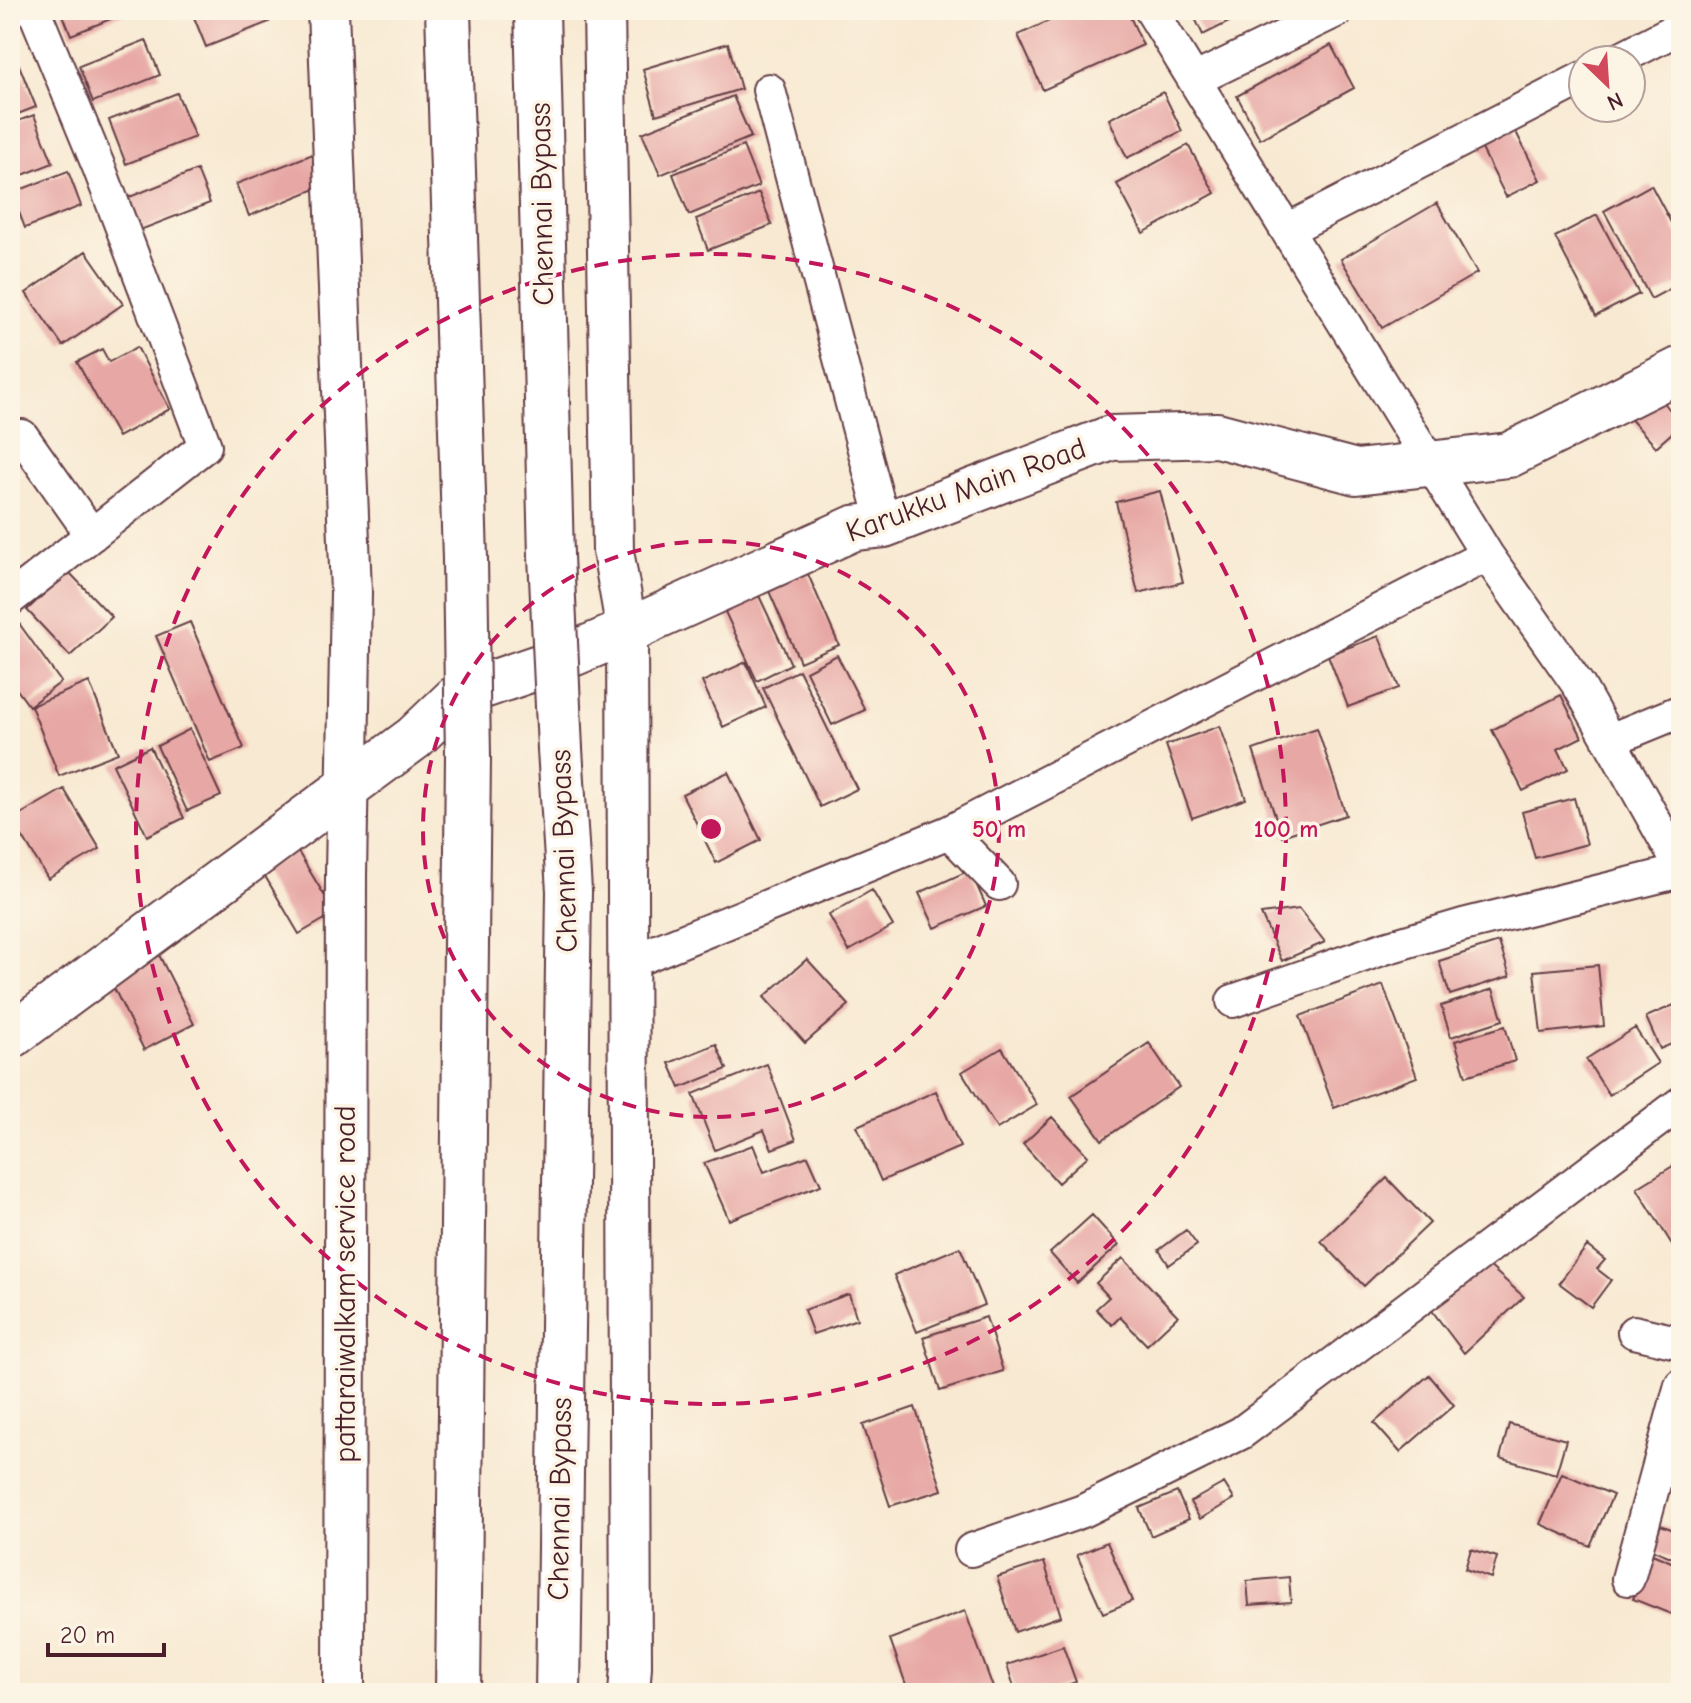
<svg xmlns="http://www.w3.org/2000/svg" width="1691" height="1703" viewBox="0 0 1691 1703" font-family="'Comic Neue',sans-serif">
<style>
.building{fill:#e7a7a4}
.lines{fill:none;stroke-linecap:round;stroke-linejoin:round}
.minor-casing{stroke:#643d44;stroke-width:36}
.tertiary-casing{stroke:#643d44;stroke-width:44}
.secondary-casing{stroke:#643d44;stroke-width:48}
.trunk-casing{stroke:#643d44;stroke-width:48}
.minor{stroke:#fff;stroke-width:32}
.tertiary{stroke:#fff;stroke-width:40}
.secondary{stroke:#fff;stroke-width:44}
.trunk{stroke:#fff;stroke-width:44}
.trunk-bridge-casing{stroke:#643d44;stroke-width:48;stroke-linecap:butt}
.trunk-bridge{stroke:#fff;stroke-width:44}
.ring{fill:none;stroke:#c2185b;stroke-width:4;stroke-dasharray:14 10}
.labels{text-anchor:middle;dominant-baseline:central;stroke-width:7;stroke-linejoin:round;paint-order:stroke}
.street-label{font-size:30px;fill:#4a1f2b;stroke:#fcf5e5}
.centre{fill:#c2185b;stroke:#fcf5e5;stroke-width:4}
.ring-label{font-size:24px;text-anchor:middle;font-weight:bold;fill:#c2185b;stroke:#fcf5e5;stroke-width:7;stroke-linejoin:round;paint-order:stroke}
</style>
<rect width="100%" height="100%" fill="#fcf5e5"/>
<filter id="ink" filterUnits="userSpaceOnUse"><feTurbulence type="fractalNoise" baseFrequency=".0125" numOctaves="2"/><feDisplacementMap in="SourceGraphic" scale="16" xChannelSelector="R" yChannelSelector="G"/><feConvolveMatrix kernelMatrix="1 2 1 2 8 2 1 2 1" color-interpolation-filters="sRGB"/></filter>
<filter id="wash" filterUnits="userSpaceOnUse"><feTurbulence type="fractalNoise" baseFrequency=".006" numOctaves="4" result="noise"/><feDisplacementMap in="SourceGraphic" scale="32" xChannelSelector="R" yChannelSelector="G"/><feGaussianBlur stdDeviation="1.8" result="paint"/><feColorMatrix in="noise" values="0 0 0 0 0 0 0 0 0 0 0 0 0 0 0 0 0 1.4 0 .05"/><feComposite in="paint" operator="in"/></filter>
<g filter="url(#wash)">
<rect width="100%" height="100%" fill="#f8e9d2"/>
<g id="blocks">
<path class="building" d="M 61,10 L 133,10 L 71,35 Z
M 191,10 L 264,10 L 269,22 L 206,47 Z
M 1073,10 L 1127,10 L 1143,45 L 1043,90 L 1018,35 Z
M 1191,10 L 1253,10 L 1203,35 Z
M 146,40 L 160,75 L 93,102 L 79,66 Z
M 10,43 L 36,107 L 10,117 Z
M 728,43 L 741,89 L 656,115 L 643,69 Z
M 1331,45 L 1354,88 L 1260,139 L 1237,96 Z
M 1163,92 L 1182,131 L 1127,158 L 1109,119 Z
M 177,93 L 195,137 L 126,164 L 109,120 Z
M 733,96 L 751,137 L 660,175 L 642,133 Z
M 34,115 L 53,163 L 10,180 L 10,124 Z
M 1514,128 L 1540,180 L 1506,197 L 1480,145 Z
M 1188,145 L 1215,193 L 1143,233 L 1117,184 Z
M 743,146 L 759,186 L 689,215 L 673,174 Z
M 313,154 L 325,185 L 249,216 L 236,184 Z
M 197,170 L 210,203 L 135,232 L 122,200 Z
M 68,171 L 81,206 L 25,228 L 12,193 Z
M 1651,185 L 1681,241 L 1681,283 L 1651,299 L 1604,211 Z
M 759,193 L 772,225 L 708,250 L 696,219 Z
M 1437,203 L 1477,273 L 1382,328 L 1341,259 Z
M 1597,215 L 1639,294 L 1596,316 L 1555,237 Z
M 86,251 L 123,304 L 63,346 L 26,293 Z
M 137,347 L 170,409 L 118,437 L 77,362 L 102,349 L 109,362 Z
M 1660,397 L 1681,425 L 1656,447 L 1626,414 Z
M 1160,491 L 1183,582 L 1138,593 L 1116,502 Z
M 804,565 L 839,645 L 800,662 L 765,582 Z
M 68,571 L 112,617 L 70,656 L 27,610 Z
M 754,585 L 791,664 L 757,681 L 720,601 Z
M 18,622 L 61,682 L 29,706 L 10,680 L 10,627 Z
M 190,622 L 244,748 L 210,762 L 156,636 Z
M 1379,636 L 1399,688 L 1348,707 L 1328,655 Z
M 837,655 L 865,710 L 832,725 L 806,671 Z
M 746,662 L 766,707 L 723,727 L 702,682 Z
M 799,670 L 857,789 L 820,807 L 763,688 Z
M 89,682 L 118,753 L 59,776 L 31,706 Z
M 1561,695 L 1582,737 L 1558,749 L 1568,769 L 1523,791 L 1492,730 Z
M 1220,726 L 1246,799 L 1192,818 L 1166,745 Z
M 1317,728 L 1346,815 L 1282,836 L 1253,750 Z
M 190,729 L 221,796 L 187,811 L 157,746 Z
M 150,747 L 184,818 L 147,836 L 113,765 Z
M 728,772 L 761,840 L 716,863 L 682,794 Z
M 64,789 L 100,849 L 48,879 L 12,819 Z
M 1574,798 L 1587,844 L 1535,858 L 1522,812 Z
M 297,850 L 335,913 L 299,934 L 262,871 Z
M 970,870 L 986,906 L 935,928 L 919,893 Z
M 872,890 L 893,926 L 849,951 L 829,915 Z
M 1299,909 L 1325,942 L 1282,961 L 1261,914 Z
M 1499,942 L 1510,976 L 1450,995 L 1439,961 Z
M 159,955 L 194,1024 L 144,1050 L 110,980 Z
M 807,959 L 849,1005 L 805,1043 L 764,997 Z
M 1598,965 L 1604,1026 L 1541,1033 L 1534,971 Z
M 1383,985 L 1417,1077 L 1334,1108 L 1300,1016 Z
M 1493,989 L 1503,1020 L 1451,1037 L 1441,1006 Z
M 1681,1002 L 1681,1040 L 1660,1049 L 1646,1017 Z
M 1505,1026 L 1515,1061 L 1466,1076 L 1455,1041 Z
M 1635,1028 L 1658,1063 L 1609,1095 L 1586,1059 Z
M 1149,1043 L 1179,1087 L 1102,1140 L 1071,1096 Z
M 716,1044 L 727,1069 L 680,1088 L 669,1063 Z
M 1002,1048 L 1037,1105 L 997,1129 L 962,1072 Z
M 767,1064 L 796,1140 L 772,1149 L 764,1130 L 715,1150 L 693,1094 Z
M 936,1091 L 960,1147 L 881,1181 L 857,1126 Z
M 1052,1117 L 1088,1156 L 1058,1183 L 1023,1144 Z
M 753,1145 L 764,1172 L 808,1156 L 821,1185 L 729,1220 L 704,1163 Z
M 1681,1161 L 1681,1259 L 1637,1188 Z
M 1387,1178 L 1430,1223 L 1364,1286 L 1321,1241 Z
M 1092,1215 L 1119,1245 L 1077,1283 L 1050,1253 Z
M 1186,1230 L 1197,1245 L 1169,1265 L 1159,1250 Z
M 1587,1246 L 1605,1260 L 1597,1269 L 1611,1280 L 1591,1307 L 1559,1283 Z
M 960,1247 L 984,1305 L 917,1332 L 894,1275 Z
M 1123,1258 L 1178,1316 L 1147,1345 L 1120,1317 L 1112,1325 L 1096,1309 L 1109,1297 L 1096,1283 Z
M 1487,1264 L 1524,1297 L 1464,1353 L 1430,1308 Z
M 849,1294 L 857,1319 L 813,1334 L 804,1310 Z
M 986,1317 L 1003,1371 L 940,1391 L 923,1337 Z
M 1429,1375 L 1454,1405 L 1400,1452 L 1374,1423 Z
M 915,1407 L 942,1490 L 890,1506 L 863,1425 Z
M 1509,1424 L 1566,1440 L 1556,1474 L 1500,1458 Z
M 1562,1473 L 1613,1495 L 1590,1546 L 1540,1524 Z
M 1224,1483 L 1234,1499 L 1200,1519 L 1190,1502 Z
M 1177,1492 L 1189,1519 L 1151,1536 L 1139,1508 Z
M 1661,1525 L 1681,1533 L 1681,1561 L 1651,1549 Z
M 1107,1542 L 1132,1601 L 1103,1613 L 1077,1555 Z
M 1471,1549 L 1497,1557 L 1491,1578 L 1465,1569 Z
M 1652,1554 L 1681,1566 L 1681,1618 L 1633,1599 Z
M 1044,1562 L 1061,1616 L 1015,1632 L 997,1577 Z
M 1289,1577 L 1291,1602 L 1249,1605 L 1247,1581 Z
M 965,1611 L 995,1693 L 909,1693 L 890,1639 Z
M 1063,1646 L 1076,1682 L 1043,1693 L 1016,1693 L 1007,1665 Z"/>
</g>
</g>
<g filter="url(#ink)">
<use href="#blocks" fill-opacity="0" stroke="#643d44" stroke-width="2"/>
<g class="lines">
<defs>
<path id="minor" d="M 1151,10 L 1487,555 L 1579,686 L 1681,868
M 1617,60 L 1681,27
M 1196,79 L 1338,10
M 769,90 L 884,525
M 1287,230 L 1583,78
M 22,436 L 92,535
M 10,599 L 205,446 L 100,170 L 34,10
M 1610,740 L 1681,711
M 949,832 L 999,884
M 628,963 L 949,832 L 1487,555
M 1233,1001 L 1385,948 L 1463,925 L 1681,871
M 1634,1332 L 1681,1343
M 971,1550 L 1083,1511 L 1241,1433 L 1681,1103
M 1628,1579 L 1681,1385"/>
<path id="tertiary" d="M 328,10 L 351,592 L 346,875 L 344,1693
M 604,10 L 613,551 L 627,631 L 631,1667 L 629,1693"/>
<path id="secondary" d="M 10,1037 L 414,738 L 460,694 L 556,661 L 627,631 L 854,528 L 884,525 L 1111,438 L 1217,435 L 1356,472 L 1509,455 L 1681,369"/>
<path id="trunk" d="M 448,10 L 465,559
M 537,10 L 551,556
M 458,1693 L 468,757
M 558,1693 L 569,891 L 560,749"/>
</defs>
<use href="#minor" class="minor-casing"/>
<use href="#tertiary" class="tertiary-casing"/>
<use href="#secondary" class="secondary-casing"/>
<use href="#trunk" class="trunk-casing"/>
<use href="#minor" class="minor"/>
<use href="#tertiary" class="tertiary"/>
<use href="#secondary" class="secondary"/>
<use href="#trunk" class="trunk"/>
<defs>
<path id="trunk-bridge" d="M 551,556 L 560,749
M 465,559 L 468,757"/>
</defs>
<use href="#trunk-bridge" class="trunk-bridge-casing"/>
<use href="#trunk-bridge" class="trunk-bridge"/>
</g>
</g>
<g class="ring">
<circle cx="711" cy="829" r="288"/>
<circle cx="711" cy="829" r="575"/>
</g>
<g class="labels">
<g class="street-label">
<text transform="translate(542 204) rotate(-91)">Chennai Bypass</text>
<text transform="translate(966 490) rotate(-20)">Karukku Main Road</text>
<text transform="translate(564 851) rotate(-92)">Chennai Bypass</text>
<text transform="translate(345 1284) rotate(-90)">pattaraiwalkam service road</text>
<text transform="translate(560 1499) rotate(-89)">Chennai Bypass</text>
</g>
</g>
<circle cx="711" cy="829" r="12" class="centre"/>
<g class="ring-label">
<text x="999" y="837">50 m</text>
<text x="1286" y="837">100 m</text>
</g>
<rect width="1691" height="1703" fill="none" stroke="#fcf5e5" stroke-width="40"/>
<g transform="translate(1607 84) rotate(155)"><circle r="38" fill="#fcf5e5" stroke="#b59f9b" stroke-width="2"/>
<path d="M0-6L14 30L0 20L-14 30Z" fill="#d1495b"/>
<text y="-12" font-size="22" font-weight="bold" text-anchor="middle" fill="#4a1f2b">N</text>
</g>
<path d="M48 1643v12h116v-12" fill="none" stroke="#4a1f2b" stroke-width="4"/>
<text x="60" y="1643" font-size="24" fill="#4a1f2b" stroke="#fcf5e5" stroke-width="6" paint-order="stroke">20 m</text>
</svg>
